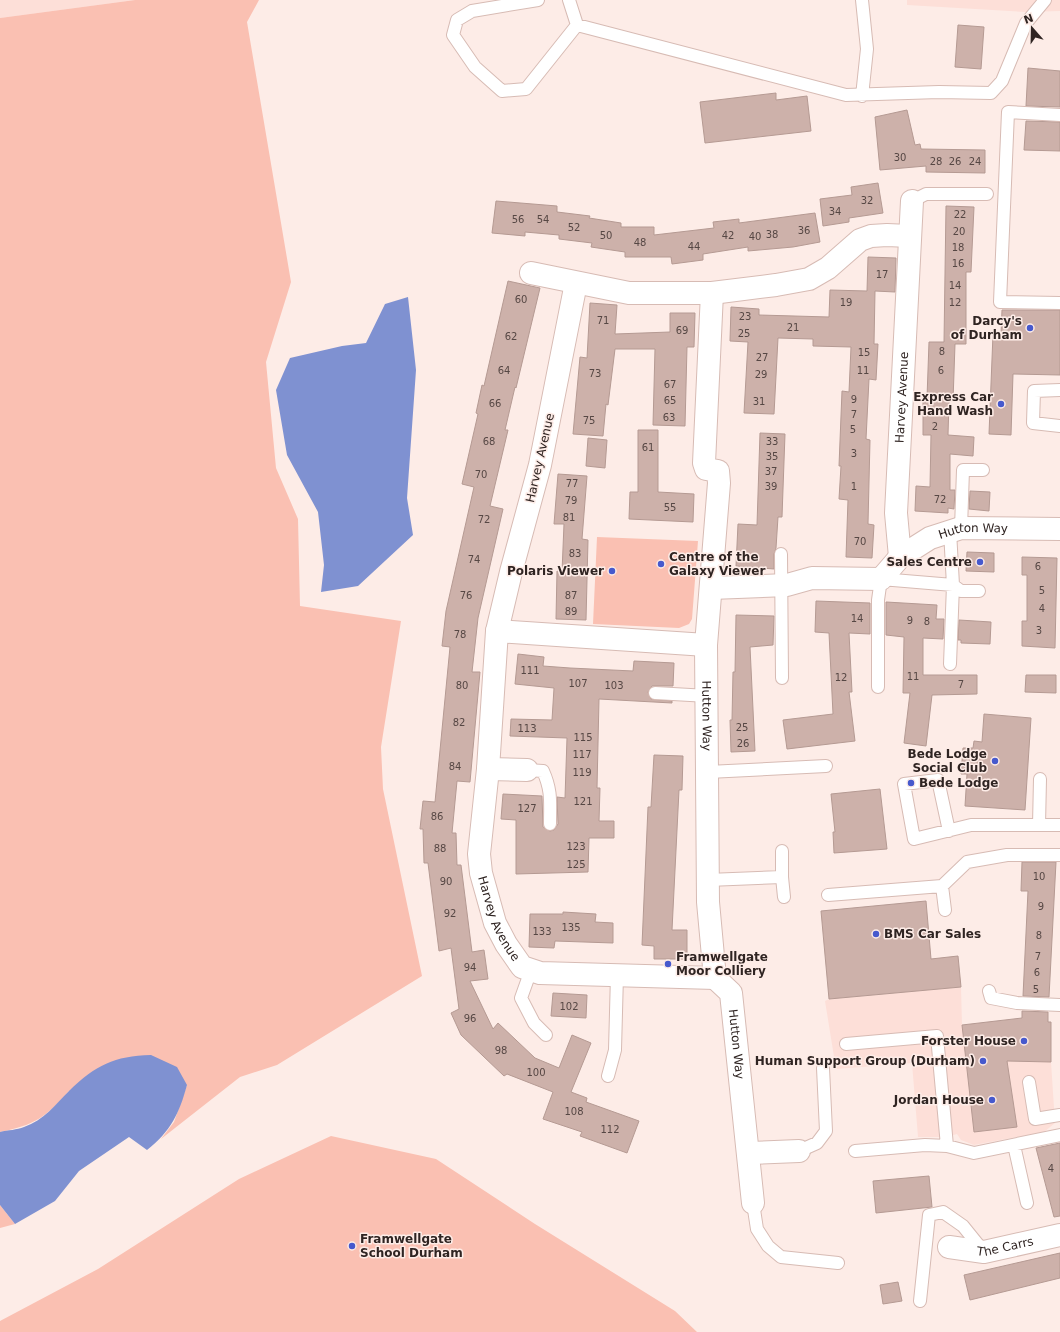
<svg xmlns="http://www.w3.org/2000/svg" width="1060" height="1332" viewBox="0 0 1060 1332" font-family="'DejaVu Sans',sans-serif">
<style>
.built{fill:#fddfd8}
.green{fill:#fac0b2}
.water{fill:#7f91d1}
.building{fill:#cdb1aa;stroke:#b59a93}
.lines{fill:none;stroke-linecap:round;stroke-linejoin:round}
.service-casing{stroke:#d7bbb4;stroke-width:14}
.minor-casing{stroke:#d7bbb4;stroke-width:24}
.service{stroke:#fff;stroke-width:12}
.minor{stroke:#fff;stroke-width:22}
.poi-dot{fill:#4659cd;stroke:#fdece7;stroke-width:1.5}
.labels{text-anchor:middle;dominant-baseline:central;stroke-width:3;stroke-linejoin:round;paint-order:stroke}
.number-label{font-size:10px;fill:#564744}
.poi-label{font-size:12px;font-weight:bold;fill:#2f2422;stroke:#fdece7;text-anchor:end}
.street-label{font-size:12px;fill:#2f2422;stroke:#fdece7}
</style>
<rect width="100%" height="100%" fill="#fdece7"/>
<path class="built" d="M 0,0 L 135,0 L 0,18 Z
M 907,0 L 1060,0 L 1060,11 L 1025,12 L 907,5 Z
M 961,987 L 962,1025 L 998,1021 L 1051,1022 L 1051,1062 L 1055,1123 L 1044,1132 L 974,1145 L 961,1140 L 957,1134 L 946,1137 L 918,1137 L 912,1063 L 836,1069 L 825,1001 L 829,999 Z"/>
<path class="green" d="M 135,0 L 259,0 L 247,22 L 291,282 L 266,362 L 276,468 L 298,519 L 300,606 L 401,621 L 381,747 L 383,789 L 422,976 L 277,1065 L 240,1077 L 161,1139 L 174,1122 L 187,1085 L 69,1091 C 46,1117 35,1125 0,1132 L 0,18 Z
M 597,537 L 698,541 L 692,619 L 689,624 L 679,628 L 593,624 Z
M 331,1136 L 436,1159 L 535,1224 L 675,1311 L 697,1332 L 0,1332 L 0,1321 L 98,1269 L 239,1179 Z
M 0,1205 L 15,1224 L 0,1228 Z"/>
<path class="water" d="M 408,297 L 416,370 L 407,498 L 413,535 L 358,586 L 321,592 L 324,565 L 318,512 L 287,455 L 276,390 L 290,358 L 342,346 L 366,343 L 385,304 Z
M 151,1055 L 177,1067 L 187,1085 C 179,1114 171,1131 147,1150 L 129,1137 L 79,1171 L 55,1201 L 15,1224 L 0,1205 L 0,1132 C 8,1130 17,1130 24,1127 C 44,1120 55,1105 69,1091 C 96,1065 114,1056 151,1055 Z"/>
<path class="building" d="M 958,25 L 984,27 L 981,69 L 955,67 Z
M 1028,68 L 1060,71 L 1060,107 L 1026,106 Z
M 776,93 L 776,100 L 807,96 L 811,131 L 705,143 L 700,102 Z
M 907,110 L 915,145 L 920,144 L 921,149 L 985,150 L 985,173 L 926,172 L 926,166 L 880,170 L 875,117 Z
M 1026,121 L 1060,122 L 1060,151 L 1024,150 Z
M 878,183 L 883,213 L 849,218 L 849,222 L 823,226 L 820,199 L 852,195 L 851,187 Z
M 496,201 L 557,206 L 557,212 L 590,216 L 589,218 L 621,223 L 621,227 L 654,227 L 654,235 L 714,228 L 713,222 L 739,219 L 739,223 L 815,213 L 820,242 L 793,247 L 748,251 L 748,247 L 703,254 L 703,260 L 672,264 L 671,257 L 625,257 L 625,252 L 591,247 L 592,243 L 559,239 L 559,235 L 525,232 L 525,236 L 492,233 Z
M 946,206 L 974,207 L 971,272 L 966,272 L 966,344 L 955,344 L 953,401 L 949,401 L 948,435 L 974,437 L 973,456 L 950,454 L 950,490 L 955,490 L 954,509 L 948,508 L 948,513 L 915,511 L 916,486 L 930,487 L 931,435 L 923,435 L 923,398 L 927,398 L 929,342 L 944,342 Z
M 868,257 L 896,258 L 895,292 L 875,291 L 874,344 L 878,344 L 876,380 L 869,379 L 866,439 L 870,440 L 868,524 L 874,525 L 872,558 L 846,557 L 848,500 L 839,499 L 841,466 L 839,466 L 842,391 L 849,392 L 851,347 L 813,346 L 813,339 L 778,338 L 774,414 L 744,413 L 748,342 L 730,341 L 731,307 L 759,309 L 759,315 L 829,317 L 830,290 L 867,291 Z
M 508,281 L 540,288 L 516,388 L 515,387 L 505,430 L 508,430 L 490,506 L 503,509 L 478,618 L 472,672 L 480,672 L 470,782 L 457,781 L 452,833 L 456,833 L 457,865 L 461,865 L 472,952 L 484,950 L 488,979 L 470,981 L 493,1029 L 498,1023 L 535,1058 L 559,1068 L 572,1035 L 591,1043 L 571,1092 L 587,1098 L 586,1102 L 639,1121 L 627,1153 L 580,1136 L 582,1132 L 543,1119 L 553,1092 L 507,1074 L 504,1076 L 461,1035 L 451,1013 L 459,1009 L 451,948 L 439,951 L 428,863 L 424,863 L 423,829 L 420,829 L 423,801 L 435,802 L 450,647 L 442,646 L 446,611 L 474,487 L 462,484 L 478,414 L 476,413 L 482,385 L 484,386 Z
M 590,303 L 617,305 L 615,334 L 670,332 L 670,313 L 695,313 L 694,347 L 687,347 L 685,426 L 653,425 L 655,349 L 615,349 L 608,405 L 606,404 L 603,436 L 573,434 L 580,357 L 587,358 Z
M 1002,310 L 1060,310 L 1060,375 L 1013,374 L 1011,435 L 989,434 L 993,334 L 1001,334 Z
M 638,430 L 658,430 L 658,492 L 694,494 L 693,522 L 629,519 L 630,492 L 638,492 Z
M 760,433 L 785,434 L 782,517 L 778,517 L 776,548 L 774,554 L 774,569 L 736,566 L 738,524 L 757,525 Z
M 588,438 L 607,440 L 605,468 L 586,466 Z
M 558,474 L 587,476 L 582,539 L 588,540 L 586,620 L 556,619 L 557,571 L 562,572 L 564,524 L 554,524 Z
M 970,491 L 990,492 L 989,511 L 969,509 Z
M 967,552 L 994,553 L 994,572 L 966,571 Z
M 1022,557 L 1057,558 L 1055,648 L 1022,646 L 1022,621 L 1027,621 L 1027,575 L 1022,575 Z
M 816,601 L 870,603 L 870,634 L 849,633 L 852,692 L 849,692 L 855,741 L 787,749 L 783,720 L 833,714 L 829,633 L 815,632 Z
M 886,602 L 937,605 L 936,619 L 944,619 L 943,639 L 923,638 L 923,675 L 977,675 L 977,694 L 932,695 L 926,746 L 904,743 L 910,693 L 903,693 L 904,637 L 886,635 Z
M 736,615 L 774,616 L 773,645 L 750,647 L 755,751 L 731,752 L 730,720 L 732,720 L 733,672 L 735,672 Z
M 959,620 L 991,622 L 990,644 L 961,643 L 961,640 L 958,640 Z
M 518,654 L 544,657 L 543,666 L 570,668 L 633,671 L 634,661 L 674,663 L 673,686 L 652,686 L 648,692 L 651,699 L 672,701 L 672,703 L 599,699 L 597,788 L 600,788 L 599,821 L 614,821 L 614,838 L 589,838 L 588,872 L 516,874 L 516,820 L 501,819 L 503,794 L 542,796 L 543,827 L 550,831 L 554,830 L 558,824 L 557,797 L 565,798 L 567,738 L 510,736 L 511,719 L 552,720 L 554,688 L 515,684 Z
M 1026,675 L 1056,675 L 1056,693 L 1025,692 Z
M 984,714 L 1031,718 L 1025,810 L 965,806 L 967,774 L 961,774 L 963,748 L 973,748 L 974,741 L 982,742 Z
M 654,755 L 683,756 L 682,790 L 679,790 L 672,930 L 687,930 L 687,959 L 654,959 L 654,946 L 642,945 L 648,807 L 651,807 Z
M 880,789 L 887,849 L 834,853 L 833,832 L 835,832 L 831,794 Z
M 1022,862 L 1056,862 L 1049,997 L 1023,996 L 1028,891 L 1021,891 Z
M 926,901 L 931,959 L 958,956 L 961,987 L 829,999 L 821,911 Z
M 563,912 L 596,914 L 595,922 L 613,923 L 613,943 L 555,941 L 554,948 L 529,947 L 530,914 L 563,914 Z
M 553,993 L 587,995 L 586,1018 L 551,1016 Z
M 1022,1011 L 1048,1012 L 1048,1022 L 1051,1022 L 1051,1062 L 1007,1061 L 1017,1127 L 974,1132 L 962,1025 L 1022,1018 Z
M 1060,1143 L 1060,1216 L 1054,1217 L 1036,1148 Z
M 929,1176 L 932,1207 L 876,1213 L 873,1181 Z
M 1060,1253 L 1060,1278 L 970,1300 L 964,1275 Z
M 898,1282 L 902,1301 L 883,1304 L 880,1285 Z"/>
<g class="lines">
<defs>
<path id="service" d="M 538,0 L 472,11 L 457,20 L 453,35 L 475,67 L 502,91 L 526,89 L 577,25 L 846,95 L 939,92 L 991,93 L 1002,81 L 1026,23 L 1045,0
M 569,0 L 577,25
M 862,0 L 867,49 L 862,96
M 1060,115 L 1008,112 L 1000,302 L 1060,303
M 912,201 L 926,194 L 987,194
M 1060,390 L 1034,391 L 1033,423 L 1060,426
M 961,528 L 963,470 L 983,470
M 781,554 L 782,678
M 950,664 L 953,585 L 950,531
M 878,687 L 878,600 L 881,579 L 953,585 L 961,591 L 979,591
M 655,693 L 708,696
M 527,770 L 543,771 C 552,791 550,802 550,824
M 708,772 L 826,766
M 1039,825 L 1040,779
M 949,831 L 938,780 L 904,784 L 914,839 L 971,825 L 1060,825
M 782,877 L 784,897
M 708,880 L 782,877 L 782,851
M 828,895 L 942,886
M 945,910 L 942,886 L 967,862 L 1007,855 L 1060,855
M 531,970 L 521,998 L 534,1023 L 546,1035
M 989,991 L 991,998 L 1017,1003 L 1060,1005
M 846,1044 L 937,1036 L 947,1146
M 608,1076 L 615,1050 L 617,975
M 1029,1082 L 1035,1119 L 1060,1115
M 1014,1145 L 1027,1203
M 799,1151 L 817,1143 L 826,1131 L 823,1068
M 855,1151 L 925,1145 L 947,1146 L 974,1153 L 1060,1135
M 753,1203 L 757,1229 L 768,1246 L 781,1257 L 838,1263
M 920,1301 L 929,1215 L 943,1212 L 963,1226 L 984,1252"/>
<g id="minor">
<path d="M 531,273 L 629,293 L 712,293 L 776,285 L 809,279 L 828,268 L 860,240 L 871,236 L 887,235 L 909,236"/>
<path id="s1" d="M 576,283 L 540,465 L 511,572 L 497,631 L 488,769 L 479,854 L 481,873 L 495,923 L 506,944 L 522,967 L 540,973 L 715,978"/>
<path id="s2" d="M 712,293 L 704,463 L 706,469 L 718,471 L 719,483 L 706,645 L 708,902 L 715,978 L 731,993 L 753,1203"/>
<path id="s3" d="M 900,557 L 896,513 L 912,201"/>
<path id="s4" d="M 711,588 L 787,585 L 812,578 L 881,579 L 900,557 L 930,538 L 961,528 L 1060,529"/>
<path d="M 497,631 L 706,645"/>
<path d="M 488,769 L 527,770"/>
<path d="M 749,1153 L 799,1151"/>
<path id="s5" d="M 949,1247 L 984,1252 L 1060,1235"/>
</g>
</defs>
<use href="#service" class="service-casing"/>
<use href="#minor" class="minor-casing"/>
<use href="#service" class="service"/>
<use href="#minor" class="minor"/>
</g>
<g class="poi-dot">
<circle cx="1030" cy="328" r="4"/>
<circle cx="1001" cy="404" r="4"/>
<circle cx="980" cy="562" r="4"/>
<circle cx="661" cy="564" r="4"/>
<circle cx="612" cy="571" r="4"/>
<circle cx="995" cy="761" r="4"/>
<circle cx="911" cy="783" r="4"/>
<circle cx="876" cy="934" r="4"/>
<circle cx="668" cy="964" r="4"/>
<circle cx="1024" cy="1041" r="4"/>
<circle cx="983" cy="1061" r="4"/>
<circle cx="992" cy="1100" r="4"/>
<circle cx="352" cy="1246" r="4"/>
</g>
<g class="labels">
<g class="number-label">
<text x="900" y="157">30</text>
<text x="936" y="161">28</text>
<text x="955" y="161">26</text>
<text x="975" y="161">24</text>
<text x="867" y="200">32</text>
<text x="835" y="211">34</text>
<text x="960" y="214">22</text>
<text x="518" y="219">56</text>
<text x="543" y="219">54</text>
<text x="574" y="227">52</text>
<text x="804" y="230">36</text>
<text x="959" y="231">20</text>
<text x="772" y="234">38</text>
<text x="606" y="235">50</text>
<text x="728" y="235">42</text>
<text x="755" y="236">40</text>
<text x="640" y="242">48</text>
<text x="694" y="246">44</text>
<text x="958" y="247">18</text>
<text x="958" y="263">16</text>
<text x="882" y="274">17</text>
<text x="955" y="285">14</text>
<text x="521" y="299">60</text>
<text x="846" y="302">19</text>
<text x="955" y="302">12</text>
<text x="745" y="316">23</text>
<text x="603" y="320">71</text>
<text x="793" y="327">21</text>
<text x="682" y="330">69</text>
<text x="744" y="333">25</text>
<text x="511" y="336">62</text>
<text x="942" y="351">8</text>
<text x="864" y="352">15</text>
<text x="762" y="357">27</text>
<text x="504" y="370">64</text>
<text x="863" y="370">11</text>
<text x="941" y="370">6</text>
<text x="595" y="373">73</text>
<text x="761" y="374">29</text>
<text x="670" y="384">67</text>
<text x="854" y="399">9</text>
<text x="670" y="400">65</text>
<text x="759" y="401">31</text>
<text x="495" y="403">66</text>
<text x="854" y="414">7</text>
<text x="669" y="417">63</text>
<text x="589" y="420">75</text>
<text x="935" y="426">2</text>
<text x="853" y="429">5</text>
<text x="489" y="441">68</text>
<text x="772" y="441">33</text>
<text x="648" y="447">61</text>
<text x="854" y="453">3</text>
<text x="772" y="456">35</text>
<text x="771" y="471">37</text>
<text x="481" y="474">70</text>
<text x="572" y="483">77</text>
<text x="771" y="486">39</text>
<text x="854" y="486">1</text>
<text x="940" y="499">72</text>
<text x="571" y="500">79</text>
<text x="670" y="507">55</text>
<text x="569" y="517">81</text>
<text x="484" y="519">72</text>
<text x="860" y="541">70</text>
<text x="575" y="553">83</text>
<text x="474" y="559">74</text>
<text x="1038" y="566">6</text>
<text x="1042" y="590">5</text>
<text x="466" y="595">76</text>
<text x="571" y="595">87</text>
<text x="1042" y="608">4</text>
<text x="571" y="611">89</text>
<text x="857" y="618">14</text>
<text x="910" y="620">9</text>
<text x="927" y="621">8</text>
<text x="1039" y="630">3</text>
<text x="460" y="634">78</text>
<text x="530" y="670">111</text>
<text x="913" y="676">11</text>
<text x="841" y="677">12</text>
<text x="578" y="683">107</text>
<text x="961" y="684">7</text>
<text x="462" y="685">80</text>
<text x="614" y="685">103</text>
<text x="459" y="722">82</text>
<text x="742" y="727">25</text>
<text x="527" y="728">113</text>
<text x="583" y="737">115</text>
<text x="743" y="743">26</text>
<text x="582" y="754">117</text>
<text x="455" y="766">84</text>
<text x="582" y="772">119</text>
<text x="583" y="801">121</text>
<text x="527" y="808">127</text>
<text x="437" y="816">86</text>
<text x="576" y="846">123</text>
<text x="440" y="848">88</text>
<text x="576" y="864">125</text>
<text x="1039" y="876">10</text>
<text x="446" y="881">90</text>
<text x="1041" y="906">9</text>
<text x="450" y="913">92</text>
<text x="571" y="927">135</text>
<text x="542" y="931">133</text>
<text x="1039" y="935">8</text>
<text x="1038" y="956">7</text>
<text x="470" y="967">94</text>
<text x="1037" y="972">6</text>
<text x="1036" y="989">5</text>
<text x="569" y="1006">102</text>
<text x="470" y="1018">96</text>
<text x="501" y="1050">98</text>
<text x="536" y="1072">100</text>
<text x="574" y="1111">108</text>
<text x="610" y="1129">112</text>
<text x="1051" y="1168">4</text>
</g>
<g class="poi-label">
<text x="1022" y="321">Darcy's<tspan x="1022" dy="14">of Durham</tspan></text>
<text x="993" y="397">Express Car<tspan x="993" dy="14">Hand Wash</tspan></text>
<text x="669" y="557" text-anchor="start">Centre of the<tspan x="669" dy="14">Galaxy Viewer</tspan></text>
<text x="972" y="562">Sales Centre</text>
<text x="604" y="571">Polaris Viewer</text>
<text x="987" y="754">Bede Lodge<tspan x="987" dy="14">Social Club</tspan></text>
<text x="919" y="783" text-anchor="start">Bede Lodge</text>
<text x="884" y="934" text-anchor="start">BMS Car Sales</text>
<text x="676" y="957" text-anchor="start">Framwellgate<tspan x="676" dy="14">Moor Colliery</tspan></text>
<text x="1016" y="1041">Forster House</text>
<text x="975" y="1061">Human Support Group (Durham)</text>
<text x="984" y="1100">Jordan House</text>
<text x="360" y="1239" text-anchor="start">Framwellgate<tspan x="360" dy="14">School Durham</tspan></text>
</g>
<g class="street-label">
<text stroke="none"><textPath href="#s3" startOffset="160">Harvey Avenue</textPath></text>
<text transform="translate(540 458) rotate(-77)">Harvey Avenue</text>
<text stroke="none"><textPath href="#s4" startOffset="280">Hutton Way</textPath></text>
<text stroke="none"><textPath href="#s2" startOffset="434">Hutton Way</textPath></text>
<text stroke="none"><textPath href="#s1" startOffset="649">Harvey Avenue</textPath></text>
<text stroke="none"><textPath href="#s2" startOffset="770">Hutton Way</textPath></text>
<text stroke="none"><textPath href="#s5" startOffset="57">The Carrs</textPath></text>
</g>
</g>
<g transform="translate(1032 28) rotate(340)" stroke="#fdece7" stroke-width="3" paint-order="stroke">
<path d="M0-3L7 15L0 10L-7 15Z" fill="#2f2422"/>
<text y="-6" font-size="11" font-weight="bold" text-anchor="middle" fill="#2f2422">N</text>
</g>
</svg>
